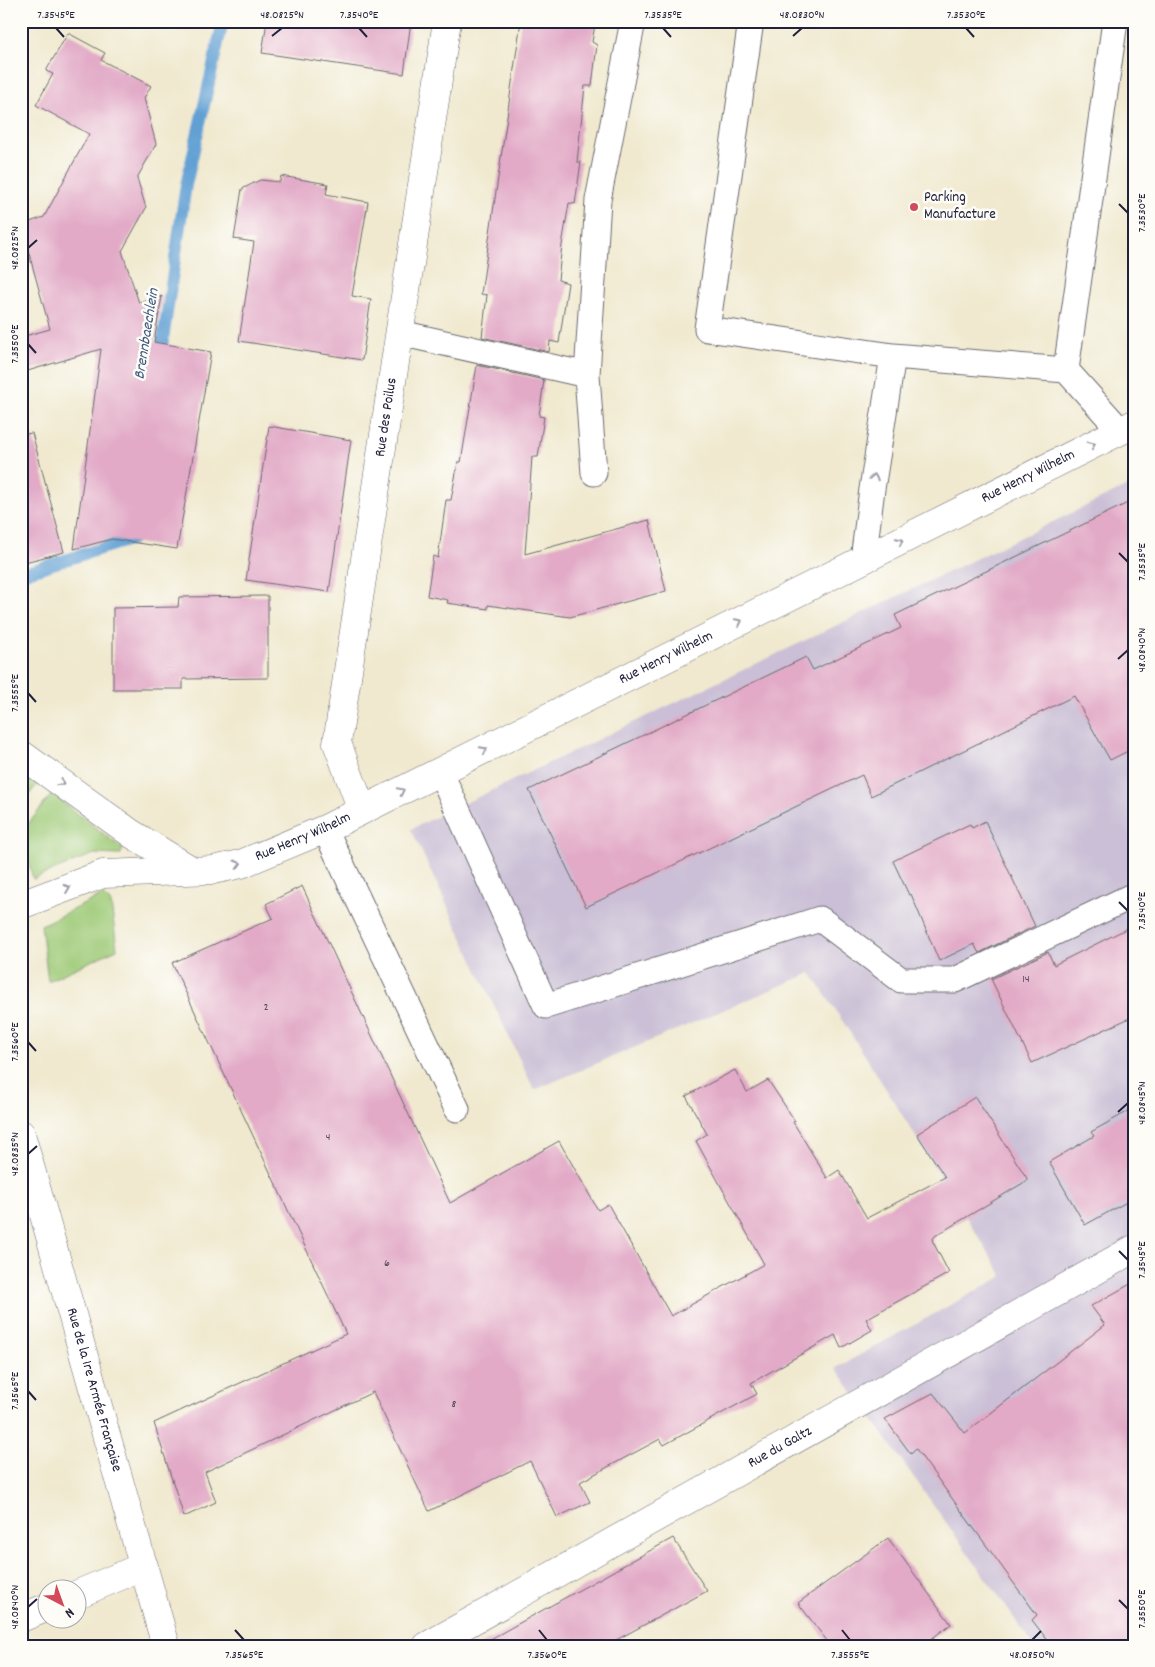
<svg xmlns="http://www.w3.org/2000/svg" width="1155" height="1667" viewBox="0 0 1155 1667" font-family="Dekko,sans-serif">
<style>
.industrial{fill:#cabfd6}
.green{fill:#9eca77;stroke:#607659}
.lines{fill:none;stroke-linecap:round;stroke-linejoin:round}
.stream{stroke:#62a0d4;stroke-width:12}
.building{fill:#e2aac7}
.lane-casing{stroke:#6a686f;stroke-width:27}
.street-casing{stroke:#6a686f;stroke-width:29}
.secondary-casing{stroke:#6a686f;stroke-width:29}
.lane{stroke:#fff;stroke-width:25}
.street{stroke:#fff;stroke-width:28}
.secondary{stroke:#fff;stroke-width:28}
.oneway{stroke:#9c9ca7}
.ticks{fill:none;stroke:#22223b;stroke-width:2}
.poi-dot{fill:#d1495b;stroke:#fdfcf7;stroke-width:2}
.labels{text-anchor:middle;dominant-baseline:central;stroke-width:5;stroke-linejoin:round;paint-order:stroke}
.number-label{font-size:12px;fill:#52445e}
.poi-label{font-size:15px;fill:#22223b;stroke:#fdfcf7;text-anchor:start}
.street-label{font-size:15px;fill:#22223b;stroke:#fdfcf7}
.water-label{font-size:16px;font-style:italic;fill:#3f5b80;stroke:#fdfcf7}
.neatline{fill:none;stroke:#22223b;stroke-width:2}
.ticks-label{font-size:12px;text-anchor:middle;fill:#22223b}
</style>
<rect width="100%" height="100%" fill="#fdfcf7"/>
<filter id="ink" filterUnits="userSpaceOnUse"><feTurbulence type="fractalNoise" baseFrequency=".02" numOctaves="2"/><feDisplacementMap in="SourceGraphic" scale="10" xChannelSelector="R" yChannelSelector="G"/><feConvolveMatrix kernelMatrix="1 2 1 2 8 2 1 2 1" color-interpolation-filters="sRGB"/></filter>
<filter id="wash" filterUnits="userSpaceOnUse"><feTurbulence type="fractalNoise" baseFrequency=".0096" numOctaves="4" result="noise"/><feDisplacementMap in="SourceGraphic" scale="20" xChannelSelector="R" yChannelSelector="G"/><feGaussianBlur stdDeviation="1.12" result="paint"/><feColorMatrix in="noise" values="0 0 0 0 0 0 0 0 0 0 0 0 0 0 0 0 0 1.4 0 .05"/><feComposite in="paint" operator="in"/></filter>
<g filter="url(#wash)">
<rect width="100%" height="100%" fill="#f0e9cf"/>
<path class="industrial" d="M 1134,483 L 1134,1646 L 1034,1646 L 836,1368 L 1003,1276 L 864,1054 L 811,973 L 534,1090 L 411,829 Z"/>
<path class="green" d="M 21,771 L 38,784 L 21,804 Z
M 52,794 L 123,849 L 120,855 L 94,854 L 33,879 L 21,833 Z
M 103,895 L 111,903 L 117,949 L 48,981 L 41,925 Z"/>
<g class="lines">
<path class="stream" d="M 160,360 L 186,185 L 223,21
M 21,574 L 132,539 L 134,531"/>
</g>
<g id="blocks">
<path class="building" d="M 267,21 L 411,21 L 404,74 L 262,53 Z
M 521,21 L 577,21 L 595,25 L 592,42 L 597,45 L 592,86 L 585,86 L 577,162 L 581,162 L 575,204 L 569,203 L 562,245 L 558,280 L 568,283 L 559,343 L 550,341 L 549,352 L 482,337 L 487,295 L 481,294 Z
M 68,33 L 105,53 L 101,60 L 151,86 L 144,98 L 156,144 L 137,178 L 146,208 L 122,251 L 139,303 L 162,296 L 154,342 L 211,352 L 177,549 L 112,539 L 74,549 L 101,349 L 21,373 L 21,337 L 50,329 L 21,225 L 44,217 L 89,134 L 36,105 L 53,74 L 46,71 Z
M 281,176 L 328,184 L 326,194 L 368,202 L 352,296 L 371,299 L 362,360 L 239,341 L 254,242 L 234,239 L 242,189 L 260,180 L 280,182 Z
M 477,365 L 544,380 L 539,416 L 544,417 L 538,457 L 532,457 L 525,554 L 649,520 L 666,591 L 570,617 L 488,605 L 488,609 L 447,603 L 448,600 L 427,596 L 433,556 L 438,558 L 446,500 L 451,500 L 458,462 L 461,462 Z
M 269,426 L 351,440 L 329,592 L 246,580 Z
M 32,433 L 64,552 L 21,563 L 21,435 Z
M 1134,500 L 1134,748 L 1110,760 L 1074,696 L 871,796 L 862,775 L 586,907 L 529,790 L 806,657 L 813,670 L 901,628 L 895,615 Z
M 268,596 L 268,678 L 183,679 L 183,689 L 113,689 L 113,608 L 178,607 L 179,597 Z
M 985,821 L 1035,926 L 979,953 L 974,944 L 939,961 L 911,894 L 909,895 L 893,861 L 970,824 L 972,828 Z
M 302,886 L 450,1203 L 559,1141 L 598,1210 L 608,1204 L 671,1316 L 764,1264 L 696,1141 L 707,1134 L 686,1096 L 735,1070 L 747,1092 L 768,1080 L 795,1121 L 793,1122 L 827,1178 L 839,1170 L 867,1218 L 945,1177 L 917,1134 L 975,1097 L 1028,1180 L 935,1236 L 932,1240 L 949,1273 L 866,1319 L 872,1330 L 841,1348 L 835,1335 L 751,1383 L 757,1394 L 664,1445 L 660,1439 L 580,1482 L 590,1502 L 557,1517 L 530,1461 L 429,1511 L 373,1392 L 205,1472 L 216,1502 L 184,1517 L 154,1423 L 346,1334 L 172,963 L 273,918 L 266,904 Z
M 1134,925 L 1134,1016 L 1032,1063 L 991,979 L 1048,952 L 1054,965 Z
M 1134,1108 L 1134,1198 L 1085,1225 L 1049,1162 L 1094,1136 L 1091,1132 Z
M 1134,1282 L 1134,1646 L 1052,1646 L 1032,1620 L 1037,1615 L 916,1449 L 911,1454 L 885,1419 L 933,1393 L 965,1433 L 1105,1325 L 1091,1306 Z
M 673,1538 L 707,1591 L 605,1646 L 478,1646 Z
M 888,1538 L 951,1624 L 922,1646 L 831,1646 L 798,1603 Z"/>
</g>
</g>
<g filter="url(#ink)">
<use href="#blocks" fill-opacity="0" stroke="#6a686f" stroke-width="1"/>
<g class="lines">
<defs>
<path id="lane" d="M 751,21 L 707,329 L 893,356 L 1066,370 L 1115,21
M 400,333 L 587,375 L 594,473
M 1066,370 L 1120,430
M 587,375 L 598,200 L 633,21
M 863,560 L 872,489 L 893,356
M 440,771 L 546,1006 L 820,919 L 901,980 L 955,980 L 1134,895
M 325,829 L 457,1109"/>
<g id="street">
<path id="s1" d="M 362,810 L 337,743 L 447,21"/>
<path d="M 78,1594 L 144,1566"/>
<path d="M 21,1618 L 48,1607"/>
<path id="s2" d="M 427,1646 L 1134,1249"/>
</g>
<g id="secondary">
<path d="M 21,754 L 132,834 L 191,870"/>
<path id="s3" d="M 21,905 L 103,874 L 213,870 L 241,864 L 325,829 L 1134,424"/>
<path id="s4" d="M 21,1134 L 166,1646"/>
</g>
</defs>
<use href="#lane" class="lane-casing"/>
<use href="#street" class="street-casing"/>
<use href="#secondary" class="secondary-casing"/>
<use href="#lane" class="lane"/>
<use href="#street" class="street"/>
<use href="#secondary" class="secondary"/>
</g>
<defs><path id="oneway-chevron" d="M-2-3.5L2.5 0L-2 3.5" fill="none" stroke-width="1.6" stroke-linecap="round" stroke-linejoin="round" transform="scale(1.25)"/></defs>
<g class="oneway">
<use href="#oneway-chevron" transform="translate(1092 445) rotate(-27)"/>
<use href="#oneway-chevron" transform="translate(874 477) rotate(-81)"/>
<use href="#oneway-chevron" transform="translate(900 541) rotate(-27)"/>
<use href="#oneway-chevron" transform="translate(739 622) rotate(-27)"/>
<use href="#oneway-chevron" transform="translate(484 750) rotate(-27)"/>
<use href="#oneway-chevron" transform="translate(61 783) rotate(36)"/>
<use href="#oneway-chevron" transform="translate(401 791) rotate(-26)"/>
<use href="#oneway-chevron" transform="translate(238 864) rotate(-16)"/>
<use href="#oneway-chevron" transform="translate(67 888) rotate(-20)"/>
</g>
</g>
<path class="ticks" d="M 56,28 L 64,37M 359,28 L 367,37M 663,28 L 671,37M 966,28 L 974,37M 272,36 L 282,28M 793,36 L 802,28M 1119,204 L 1128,213M 28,248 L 37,240M 28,344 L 36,353M 1119,553 L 1128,562M 1118,659 L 1128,650M 28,693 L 36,702M 1119,902 L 1128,911M 28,1042 L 36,1051M 1118,1112 L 1128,1103M 28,1154 L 37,1146M 1119,1251 L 1128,1260M 28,1391 L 36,1400M 1119,1600 L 1128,1609M 28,1607 L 37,1599M 235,1630 L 244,1640M 539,1630 L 547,1640M 842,1630 L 850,1640M 1032,1640 L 1041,1631"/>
<circle class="poi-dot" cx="914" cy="207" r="5"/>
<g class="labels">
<g class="number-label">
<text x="1026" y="979">14</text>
<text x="266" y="1007">2</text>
<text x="328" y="1137">4</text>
<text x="387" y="1263">6</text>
<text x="454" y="1404">8</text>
</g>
<g class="poi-label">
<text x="924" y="198">Parking<tspan x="924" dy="17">Manufacture</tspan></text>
</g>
<g class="street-label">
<text stroke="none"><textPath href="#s1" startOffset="401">Rue des Poilus</textPath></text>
<text stroke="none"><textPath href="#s3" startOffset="1104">Rue Henry Wilhelm</textPath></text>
<text stroke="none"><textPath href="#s3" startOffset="699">Rue Henry Wilhelm</textPath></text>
<text stroke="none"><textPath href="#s3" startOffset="294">Rue Henry Wilhelm</textPath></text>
<text stroke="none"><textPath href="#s4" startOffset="266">Rue de la 1re Armée Française</textPath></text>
<text stroke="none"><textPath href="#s2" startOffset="405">Rue du Galtz</textPath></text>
</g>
<g class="water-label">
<text transform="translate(147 334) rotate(-81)">Brennbaechlein</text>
</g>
</g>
<rect width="1155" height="1667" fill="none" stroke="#fdfcf7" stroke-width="55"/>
<g transform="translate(62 1604) rotate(139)"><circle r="24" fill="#fdfcf7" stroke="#a5a5ac"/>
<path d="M0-4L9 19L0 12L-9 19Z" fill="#d1495b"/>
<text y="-8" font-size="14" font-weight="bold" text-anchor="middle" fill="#22223b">N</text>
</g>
<rect x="28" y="28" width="1100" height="1612" class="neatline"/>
<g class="ticks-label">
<text x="56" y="18">7.3545°E</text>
<text x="282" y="18">48.0825°N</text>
<text x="359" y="18">7.3540°E</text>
<text x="663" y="18">7.3535°E</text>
<text x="802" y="18">48.0830°N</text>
<text x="966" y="18">7.3530°E</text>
<text transform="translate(1141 213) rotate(-90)" y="4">7.3530°E</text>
<text transform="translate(14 248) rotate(-90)" y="4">48.0825°N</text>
<text transform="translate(14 344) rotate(-90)" y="4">7.3550°E</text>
<text transform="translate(1141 562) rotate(-90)" y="4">7.3535°E</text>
<text transform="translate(1141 650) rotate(-90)" y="4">48.0840°N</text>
<text transform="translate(14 693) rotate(-90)" y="4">7.3555°E</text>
<text transform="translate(1141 911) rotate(-90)" y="4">7.3540°E</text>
<text transform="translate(14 1042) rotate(-90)" y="4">7.3560°E</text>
<text transform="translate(1141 1103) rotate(-90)" y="4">48.0845°N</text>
<text transform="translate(14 1154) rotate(-90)" y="4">48.0835°N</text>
<text transform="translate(1141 1260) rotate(-90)" y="4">7.3545°E</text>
<text transform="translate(14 1391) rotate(-90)" y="4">7.3565°E</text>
<text transform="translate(14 1607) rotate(-90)" y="4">48.0840°N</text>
<text transform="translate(1141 1609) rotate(-90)" y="4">7.3550°E</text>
<text x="244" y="1658">7.3565°E</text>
<text x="547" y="1658">7.3560°E</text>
<text x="850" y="1658">7.3555°E</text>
<text x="1032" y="1658">48.0850°N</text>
</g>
</svg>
